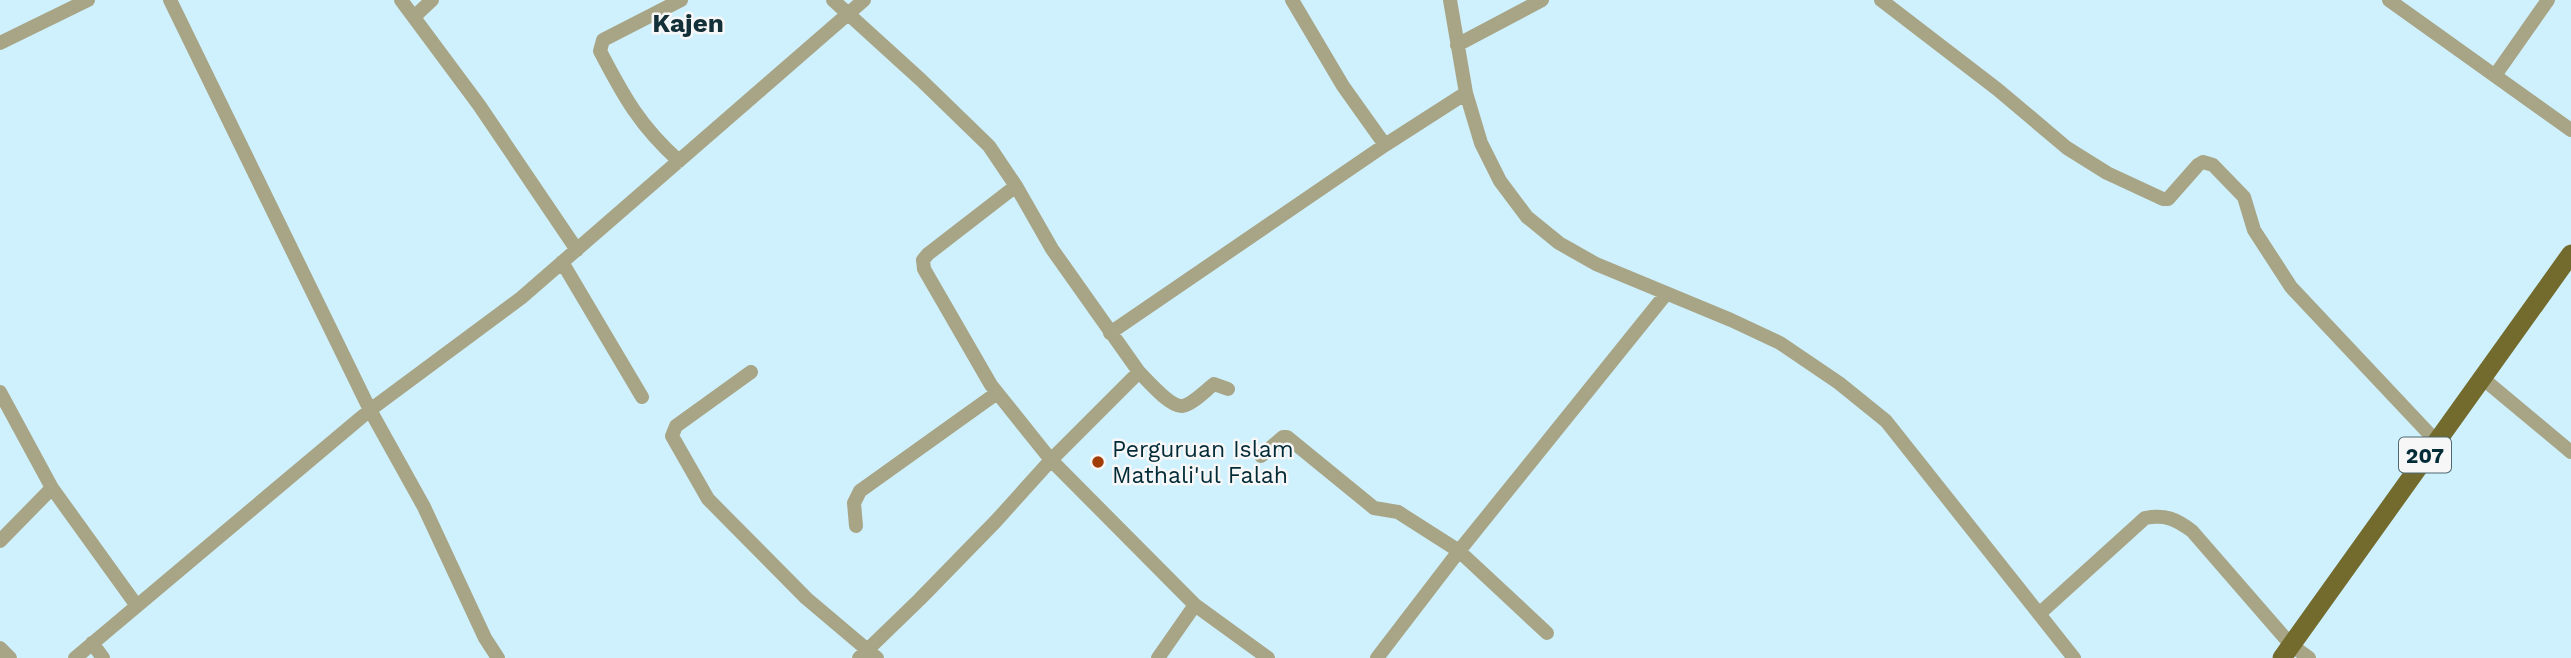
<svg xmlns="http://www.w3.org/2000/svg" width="2571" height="658" viewBox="0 0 2571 658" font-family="'Work Sans',sans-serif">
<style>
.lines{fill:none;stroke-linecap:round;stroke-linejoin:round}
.minor{stroke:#a8a586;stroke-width:14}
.primary{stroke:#726b2d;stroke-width:19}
.poi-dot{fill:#a13e07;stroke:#f7f7f7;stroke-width:2.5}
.labels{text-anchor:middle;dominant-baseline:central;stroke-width:5;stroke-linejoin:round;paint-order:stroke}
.shield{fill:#f7f7f7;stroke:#4c6871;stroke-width:2}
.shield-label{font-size:21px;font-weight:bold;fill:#022b38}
.poi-label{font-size:23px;fill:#022b38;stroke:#f7f7f7;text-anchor:start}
.quarter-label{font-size:26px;font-weight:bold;fill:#133039;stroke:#f7f7f7}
</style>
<rect width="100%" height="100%" fill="#cff1fd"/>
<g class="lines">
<path class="minor" d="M 170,0 L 370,410 L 424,507 L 485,638 L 498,658
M 401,0 L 479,105 L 577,250
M 833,0 L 921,80 L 989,146 L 1016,186 L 1052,249 L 1139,372 L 1051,460 L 996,521 L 920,599 L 859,658
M 1292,0 L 1343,86 L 1385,145
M 1450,0 L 1466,93 L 1481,143 L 1500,181 L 1527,217 L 1559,243 L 1596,264 L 1731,320 L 1780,343 L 1839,383 L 1886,421 L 2074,658
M 1881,0 L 1997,89 L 2067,148 L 2107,173 L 2163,199 L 2168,199 L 2198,165 L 2203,162 L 2213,165 L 2244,197 L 2254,230 L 2291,287 L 2436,441
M 2389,0 L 2571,130
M 414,17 L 432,0
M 0,43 L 88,0
M 1457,45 L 1542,0
M 2496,74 L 2548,0
M 679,161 C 640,126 624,97 600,51 L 603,40 L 681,0
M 1016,186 L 928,254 L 923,260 L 924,269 L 991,385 L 1051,460 L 1195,605 L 1268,658
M 562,262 L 642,397
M 1110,333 L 1385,145 L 1466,93
M 751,372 L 676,426 L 672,436 L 708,499 L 806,598 L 877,658
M 1139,372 C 1147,380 1170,407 1182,406 C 1192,405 1206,390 1214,384 L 1228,389
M 2481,377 L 2571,452
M 0,392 L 52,488 L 137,606
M 1261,456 L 1283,437 L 1287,437 L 1374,508 L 1398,512 L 1459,551 L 1547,633
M 856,526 L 854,503 L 860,491 L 997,393
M 0,541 L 52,488
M 2039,614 L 2145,518 C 2165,514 2176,519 2192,531 L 2291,645 L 2309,658
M 92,643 L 103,658
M 0,648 L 10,658
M 75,658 L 370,410 L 521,298 L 864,0
M 1158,658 L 1195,605
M 1377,658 L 1459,551 L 1666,294"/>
<path class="primary" d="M 2282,658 L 2571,254"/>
</g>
<circle class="poi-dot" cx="1098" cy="462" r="7"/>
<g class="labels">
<rect class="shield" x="2399" y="437.5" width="52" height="35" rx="5"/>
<g class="shield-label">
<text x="2425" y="455">207</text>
</g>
<g class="poi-label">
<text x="1112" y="449">Perguruan Islam<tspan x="1112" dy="26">Mathali'ul Falah</tspan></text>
</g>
<g class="quarter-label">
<text x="688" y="23">Kajen</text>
</g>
</g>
</svg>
